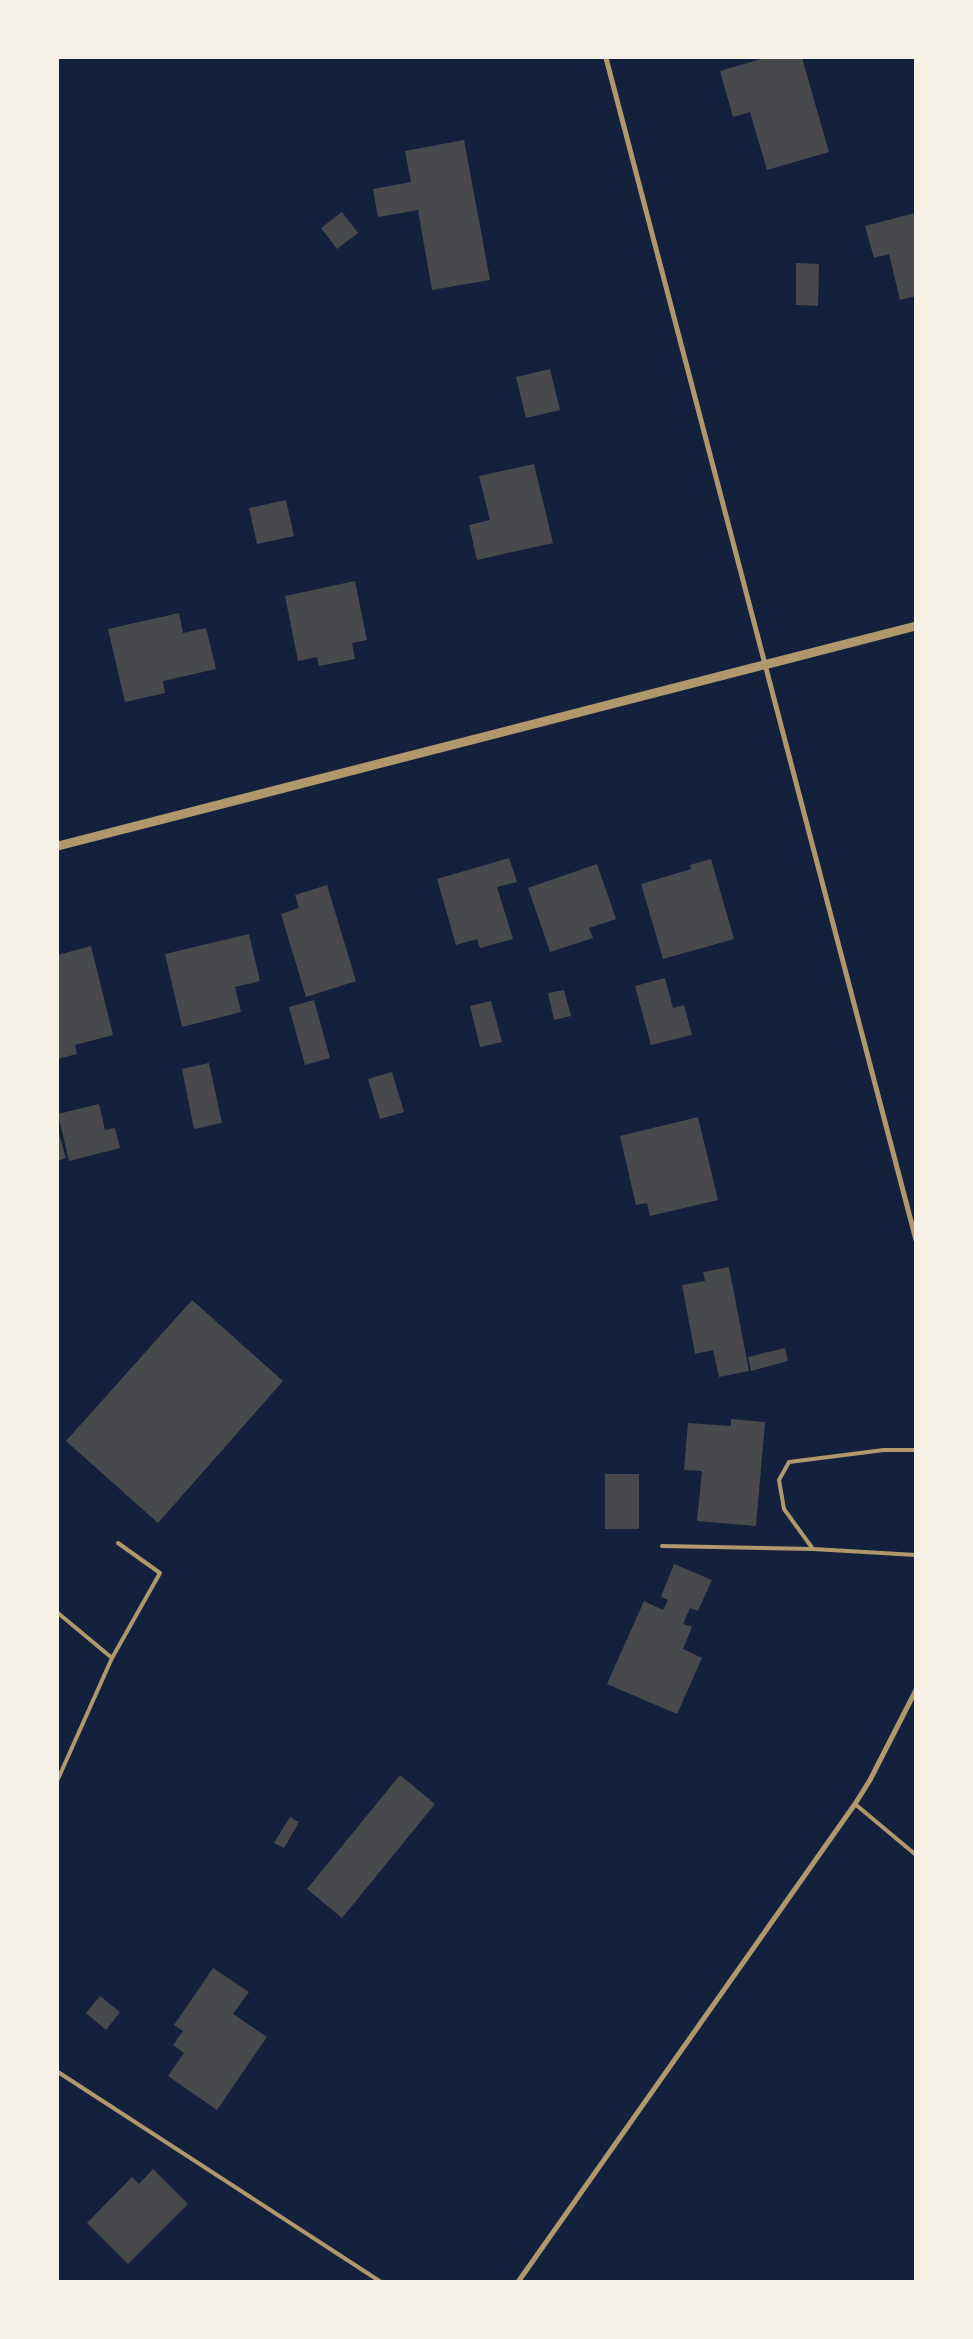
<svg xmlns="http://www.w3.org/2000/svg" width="973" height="2339" viewBox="0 0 973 2339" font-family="'Space Grotesk',sans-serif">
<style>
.building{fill:#48494c}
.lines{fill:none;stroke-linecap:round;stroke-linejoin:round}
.service{stroke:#b1986c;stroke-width:4}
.minor{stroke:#b1986c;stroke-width:5}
.tertiary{stroke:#b1986c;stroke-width:9}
</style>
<rect width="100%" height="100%" fill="#14213d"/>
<path class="building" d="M 765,58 L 802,58 L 829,152 L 767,170 L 750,112 L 733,117 L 720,71 Z
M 464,140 L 490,280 L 432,290 L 418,210 L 378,217 L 373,189 L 411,182 L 405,151 Z
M 342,212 L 358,233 L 337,249 L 321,228 Z
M 915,213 L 916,296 L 900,300 L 889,254 L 874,258 L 865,226 Z
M 796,263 L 819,264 L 818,306 L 796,305 Z
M 550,369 L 560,410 L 526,418 L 516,377 Z
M 534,464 L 553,543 L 477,560 L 469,525 L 490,520 L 479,476 Z
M 286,500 L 294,536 L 257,544 L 249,508 Z
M 355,581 L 367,640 L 352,643 L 355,659 L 319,666 L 317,657 L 298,661 L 285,596 Z
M 179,613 L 183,633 L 206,628 L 216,669 L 163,681 L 165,693 L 125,702 L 108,629 Z
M 509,858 L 517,882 L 497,887 L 513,939 L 480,948 L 477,939 L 456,945 L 437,879 Z
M 711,859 L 734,939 L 663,959 L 641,884 L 691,869 L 690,865 Z
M 597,864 L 616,919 L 589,928 L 593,938 L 550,952 L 528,888 Z
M 327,885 L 356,981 L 306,997 L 281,914 L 299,908 L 295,895 Z
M 249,934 L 260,981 L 235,987 L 241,1012 L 182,1027 L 165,954 Z
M 91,946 L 113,1035 L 75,1045 L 77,1054 L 58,1059 L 58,955 Z
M 665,978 L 673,1008 L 684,1005 L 692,1035 L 651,1045 L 635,986 Z
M 564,990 L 571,1016 L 554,1020 L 548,993 Z
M 314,1000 L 330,1058 L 305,1065 L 289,1007 Z
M 491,1001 L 502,1042 L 480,1047 L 470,1006 Z
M 209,1063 L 222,1123 L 194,1129 L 182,1069 Z
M 392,1072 L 404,1112 L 380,1119 L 368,1079 Z
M 99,1104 L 105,1130 L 115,1128 L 120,1148 L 69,1161 L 58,1114 Z
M 698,1117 L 718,1200 L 650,1216 L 647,1203 L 636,1205 L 620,1136 Z
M 58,1131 L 66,1158 L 58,1161 Z
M 729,1267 L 749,1371 L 719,1377 L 713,1350 L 695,1354 L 682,1285 L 705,1281 L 703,1272 Z
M 192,1300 L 283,1381 L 158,1523 L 66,1441 Z
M 785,1348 L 788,1361 L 751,1371 L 748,1357 Z
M 731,1419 L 765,1422 L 756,1526 L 697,1521 L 702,1471 L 684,1470 L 688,1423 L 731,1426 Z
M 605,1474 L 639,1474 L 639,1529 L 605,1529 Z
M 674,1564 L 712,1580 L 698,1611 L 690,1608 L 683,1624 L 692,1627 L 683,1649 L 702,1658 L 677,1714 L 607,1684 L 644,1601 L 663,1610 L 668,1600 L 661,1597 Z
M 400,1775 L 435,1804 L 342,1918 L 307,1889 Z
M 290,1817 L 299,1822 L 284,1848 L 274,1843 Z
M 213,1968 L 249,1992 L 233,2014 L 267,2037 L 217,2110 L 168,2076 L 184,2053 L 173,2045 L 183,2031 L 174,2025 Z
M 100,1996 L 120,2012 L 106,2030 L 86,2013 Z
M 153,2169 L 188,2204 L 128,2264 L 87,2223 L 132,2177 L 139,2184 Z"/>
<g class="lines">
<path class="service" d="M 662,1546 L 813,1549 L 916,1555
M 813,1549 L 784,1509 L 779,1480 L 789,1462 L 884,1450 L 916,1450
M 58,1613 L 112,1658
M 58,1779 L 112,1658 L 160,1573 L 118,1543
M 855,1804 L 916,1855
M 58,2072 L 381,2282"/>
<path class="minor" d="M 606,58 L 916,1240
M 518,2282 L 855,1804 L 870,1780 L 916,1690"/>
<path class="tertiary" d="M 58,846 L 916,626"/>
</g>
<rect width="973" height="2339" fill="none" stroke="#f6f1e7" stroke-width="118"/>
</svg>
